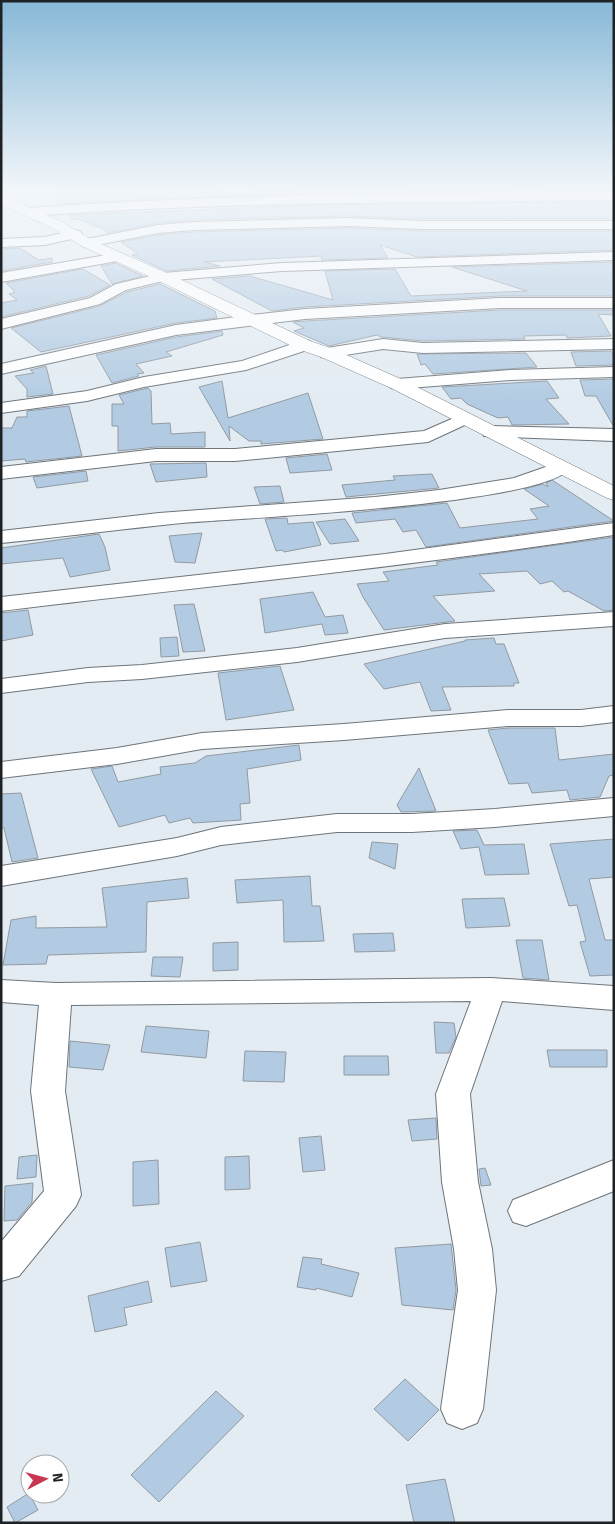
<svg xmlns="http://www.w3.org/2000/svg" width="615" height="1524" viewBox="0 0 615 1524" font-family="'Fira Sans',sans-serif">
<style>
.building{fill:#b2cbe2;stroke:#929aa1}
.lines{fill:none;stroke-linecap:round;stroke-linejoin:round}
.minor-casing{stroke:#6d757b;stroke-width:2}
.trunk-casing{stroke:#6d757b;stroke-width:1}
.minor{fill:#fff;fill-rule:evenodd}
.trunk{fill:#fff;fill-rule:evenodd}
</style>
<rect width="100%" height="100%" fill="#e3ecf3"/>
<path class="building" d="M 55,190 L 222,190 L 223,193 L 312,190 L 574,190 L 247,195 L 59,204 Z
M 614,202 L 614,219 L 422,219 L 348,216 L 194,220 L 158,223 L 108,233 L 100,227 L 97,227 L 79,219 L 72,220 L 69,215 L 321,205 Z
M 348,228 L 422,231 L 614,231 L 614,250 L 417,257 L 380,245 L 388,258 L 322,260 L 321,256 L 204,262 L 220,266 L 166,271 L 132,255 L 138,254 L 121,242 L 158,235 L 194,232 Z
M 20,248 L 39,260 L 52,258 L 52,262 L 1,271 L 1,249 Z
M 614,262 L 614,296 L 500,296 L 305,307 L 272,311 L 212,279 L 250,276 L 333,300 L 325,271 L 395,269 L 411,296 L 527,291 L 452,267 Z
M 116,263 L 143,276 L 112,284 L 101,266 Z
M 83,269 L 110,285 L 89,296 L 1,317 L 1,303 L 17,300 L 9,294 L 15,292 L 6,283 Z
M 160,284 L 215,311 L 217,318 L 176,323 L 41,352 L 11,328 L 100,306 L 127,292 Z
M 500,310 L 614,310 L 614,315 L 598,314 L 611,336 L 567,338 L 566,335 L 524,336 L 525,339 L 423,341 L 381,337 L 377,335 L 329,346 L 294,331 L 304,328 L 293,322 L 305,321 Z
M 222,331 L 223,335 L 166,352 L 172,356 L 136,364 L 144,373 L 137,374 L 139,376 L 112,383 L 96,355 L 176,337 Z
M 611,351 L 614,355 L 614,365 L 576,366 L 571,352 Z
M 526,353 L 537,367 L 433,374 L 425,364 L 421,365 L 417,354 Z
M 46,366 L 53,394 L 27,397 L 27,389 L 15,376 L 34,373 L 30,370 Z
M 614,379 L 614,427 L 596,396 L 585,396 L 580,380 Z
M 222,381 L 228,418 L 308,393 L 323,439 L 261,444 L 261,441 L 249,441 L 229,426 L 230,441 L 199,387 Z
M 547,381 L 559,398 L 546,399 L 569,424 L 512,425 L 508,417 L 498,418 L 467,404 L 461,398 L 451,399 L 442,387 Z
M 148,388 L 151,391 L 152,424 L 170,423 L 171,434 L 205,432 L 205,447 L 156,447 L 118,451 L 118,426 L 112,426 L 112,404 L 124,404 L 119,395 Z
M 69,406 L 82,456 L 26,462 L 25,459 L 1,461 L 1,428 L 12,428 L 17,417 L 27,417 L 27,411 Z
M 327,454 L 332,470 L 290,473 L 286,458 Z
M 206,463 L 207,477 L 156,482 L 150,464 Z
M 86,471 L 88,481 L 37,488 L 33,477 Z
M 432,474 L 439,488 L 346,497 L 342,485 L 395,480 L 393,476 Z
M 552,480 L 614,521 L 426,547 L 416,530 L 403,532 L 395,519 L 356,523 L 352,513 L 447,503 L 460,528 L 538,519 L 530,509 L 549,506 L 524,489 L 543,484 L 548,487 L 546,483 Z
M 280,486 L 284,502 L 260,504 L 254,487 Z
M 287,518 L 288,524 L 313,522 L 321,545 L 284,552 L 282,550 L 276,551 L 265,519 Z
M 345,519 L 359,541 L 330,544 L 316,522 Z
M 202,533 L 195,563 L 175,562 L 169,536 Z
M 99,534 L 105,547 L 110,570 L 70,577 L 63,558 L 1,564 L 1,548 Z
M 614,537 L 614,610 L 604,611 L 568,591 L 564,592 L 552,581 L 540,584 L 527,571 L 479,574 L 495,591 L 433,596 L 455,621 L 384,630 L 363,597 L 357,584 L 389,581 L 383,572 L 438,565 L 436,562 Z
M 313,592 L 325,617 L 343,615 L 348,633 L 325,635 L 322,624 L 265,633 L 260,599 Z
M 194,604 L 205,651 L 183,652 L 174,605 Z
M 28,610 L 33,635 L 1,641 L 1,613 Z
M 177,637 L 179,656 L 161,657 L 160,638 Z
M 494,638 L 496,644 L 504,644 L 519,683 L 514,683 L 514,686 L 442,687 L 451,710 L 431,711 L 420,682 L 384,689 L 364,664 L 465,641 L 465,640 Z
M 280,666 L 294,710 L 226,720 L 218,673 Z
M 508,728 L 555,728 L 559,760 L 614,754 L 614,775 L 609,776 L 600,797 L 570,800 L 567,790 L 532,793 L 528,783 L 509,784 L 488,730 Z
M 299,745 L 301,760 L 247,769 L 250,803 L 240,804 L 241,820 L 193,823 L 190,818 L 169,823 L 165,815 L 119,827 L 91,769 L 112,766 L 118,782 L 161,774 L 160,767 L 195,763 L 206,756 Z
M 419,768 L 436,811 L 401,812 L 397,805 Z
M 21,793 L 38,858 L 12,862 L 4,828 L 1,828 L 1,794 Z
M 477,830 L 484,845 L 524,844 L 529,874 L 485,875 L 479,847 L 461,849 L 453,831 Z
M 614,839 L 614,877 L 589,879 L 605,940 L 614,940 L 614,975 L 590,976 L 580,942 L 586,941 L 577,905 L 569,906 L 550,844 Z
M 372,842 L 398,844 L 395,869 L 369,858 Z
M 310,876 L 312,906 L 320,906 L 324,941 L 284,942 L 283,900 L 237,903 L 235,880 Z
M 187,878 L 189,898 L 147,902 L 146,952 L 48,955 L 46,964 L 3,965 L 11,920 L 36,916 L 36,928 L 107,927 L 102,888 Z
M 504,898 L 510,926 L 466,928 L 462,899 Z
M 393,933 L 395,951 L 355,952 L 353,934 Z
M 516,940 L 542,940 L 549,980 L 523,978 Z
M 238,942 L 238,970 L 213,971 L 213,943 Z
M 153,957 L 183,957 L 180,977 L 151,976 Z
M 434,1022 L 454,1023 L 456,1037 L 449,1053 L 436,1053 Z
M 146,1026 L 209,1031 L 206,1058 L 141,1052 Z
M 70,1041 L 110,1045 L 103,1070 L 69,1067 Z
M 547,1050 L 607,1050 L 607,1067 L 550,1067 Z
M 245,1051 L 286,1052 L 284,1082 L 243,1081 Z
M 344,1056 L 388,1056 L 389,1075 L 344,1075 Z
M 436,1118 L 437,1139 L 412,1141 L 408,1120 Z
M 321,1136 L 325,1170 L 303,1172 L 299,1138 Z
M 37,1155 L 36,1177 L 17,1179 L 19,1157 Z
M 249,1156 L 250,1189 L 225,1190 L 225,1157 Z
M 158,1160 L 159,1204 L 133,1206 L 133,1162 Z
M 485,1168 L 491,1185 L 481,1186 L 479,1169 Z
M 33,1183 L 32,1202 L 17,1220 L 4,1221 L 5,1186 Z
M 200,1242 L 207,1281 L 171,1287 L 165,1248 Z
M 451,1244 L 456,1290 L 453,1310 L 402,1305 L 395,1248 Z
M 303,1257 L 322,1259 L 321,1264 L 359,1273 L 352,1297 L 316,1288 L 316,1290 L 297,1287 Z
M 148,1281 L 152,1302 L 124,1308 L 127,1325 L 95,1332 L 88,1296 Z
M 405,1379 L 439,1410 L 408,1441 L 374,1409 Z
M 216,1391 L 244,1416 L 159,1502 L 131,1475 Z
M 445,1479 L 455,1523 L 414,1523 L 406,1485 Z
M 29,1493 L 38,1510 L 15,1523 L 7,1507 Z"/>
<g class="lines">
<defs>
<path id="minor" d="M 614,192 L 614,200 C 418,202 223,202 28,216 L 21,212 L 28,208 C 223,194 418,194 614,192 Z
M 348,218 L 422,221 L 614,221 L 614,229 L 422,229 L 348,226 L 194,230 L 158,233 L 87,247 L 82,246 L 80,243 L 82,240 L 87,239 L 158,225 L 194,222 Z
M 75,230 L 80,231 L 82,234 L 80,237 L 45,245 L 1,247 L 1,239 L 45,237 Z
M 614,252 L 614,260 L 282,271 L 163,281 L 126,290 L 100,304 L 1,329 L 1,319 L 90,298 L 116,284 L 163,273 L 282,263 Z
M 118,253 L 123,254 L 125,257 L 123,260 L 1,282 L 1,273 Z
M 500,298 L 614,298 L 614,308 L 500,308 L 305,319 L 176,335 L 1,374 L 1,364 L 176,325 L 251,315 L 305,309 Z
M 383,339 L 423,343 L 614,339 L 614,349 L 423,353 L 383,349 L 327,358 L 321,357 L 319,353 L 321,349 L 327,348 Z
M 304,340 L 310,341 L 312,345 L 310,349 L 246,370 L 144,387 L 87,401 L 1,413 L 1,403 L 87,391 L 144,377 L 242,361 Z
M 614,367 L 614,377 L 510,380 L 397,389 L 391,388 L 388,384 L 391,380 L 397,379 L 510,370 Z
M 463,414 L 469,415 L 472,419 L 469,423 L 428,442 L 235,461 L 156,461 L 1,479 L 1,467 L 156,449 L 235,449 L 424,431 Z
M 491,426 L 614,429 L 614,441 L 484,436 L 482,432 L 484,428 Z
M 560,462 L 567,464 L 570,468 C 544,505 240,518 182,523 C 122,529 62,537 1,543 L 1,531 L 159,513 L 375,497 L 439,490 L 514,478 Z
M 614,523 L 614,535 C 410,567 205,586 1,611 L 1,597 L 385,554 Z
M 614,612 L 614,626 L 445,638 L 297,662 L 142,679 L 88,682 L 1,693 L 1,679 L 88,668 L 142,665 L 297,648 L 445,624 Z
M 614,706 L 614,722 L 581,726 L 508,726 L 344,740 L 202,749 L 117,764 L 1,778 L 1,762 L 117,748 L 202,733 L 344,724 L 508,710 L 581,710 Z
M 614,798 L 614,816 L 495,827 L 412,832 L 337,832 L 221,845 L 177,856 L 1,886 L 1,866 L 177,838 L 221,827 L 337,814 L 412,814 L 495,809 Z
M 491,978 L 614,986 L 614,1010 L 502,1001 L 470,1094 L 478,1182 L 492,1249 L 496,1290 L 483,1409 L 477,1423 L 462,1429 L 447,1423 L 441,1409 L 458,1290 L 454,1249 L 442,1182 L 436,1094 L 471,1001 L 71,1005 L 65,1091 L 81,1195 L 76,1206 L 19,1276 L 1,1281 L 1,1242 L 44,1191 L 31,1091 L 39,1005 L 1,1002 L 1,980 L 56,983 Z
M 614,1160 L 614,1191 L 526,1226 L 513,1222 L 508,1211 L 513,1200 Z"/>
<path id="trunk" d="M 1,195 L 62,222 L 92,240 L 169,274 L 310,341 L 333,349 L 403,380 L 614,486 L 614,500 L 607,498 L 391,388 L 321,357 L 298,349 L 157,280 L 82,246 L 52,228 L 1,204 Z"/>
</defs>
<use href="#minor" class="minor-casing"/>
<use href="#trunk" class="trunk-casing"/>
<use href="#minor" class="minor"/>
<use href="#trunk" class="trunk"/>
</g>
<linearGradient id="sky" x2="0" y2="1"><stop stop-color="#87b8d7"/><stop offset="0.47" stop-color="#f2f6fa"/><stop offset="1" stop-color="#f2f6fa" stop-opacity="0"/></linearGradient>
<rect width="615" height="404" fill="url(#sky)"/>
<rect width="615" height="1524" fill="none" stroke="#1f2224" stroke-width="5"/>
<g transform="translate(45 1479) rotate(84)"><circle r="24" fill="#ffffff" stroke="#a5a7a7"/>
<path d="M0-4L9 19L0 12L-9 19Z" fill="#c73752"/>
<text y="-8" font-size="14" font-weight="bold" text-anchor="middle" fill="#1f2224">N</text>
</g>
</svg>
